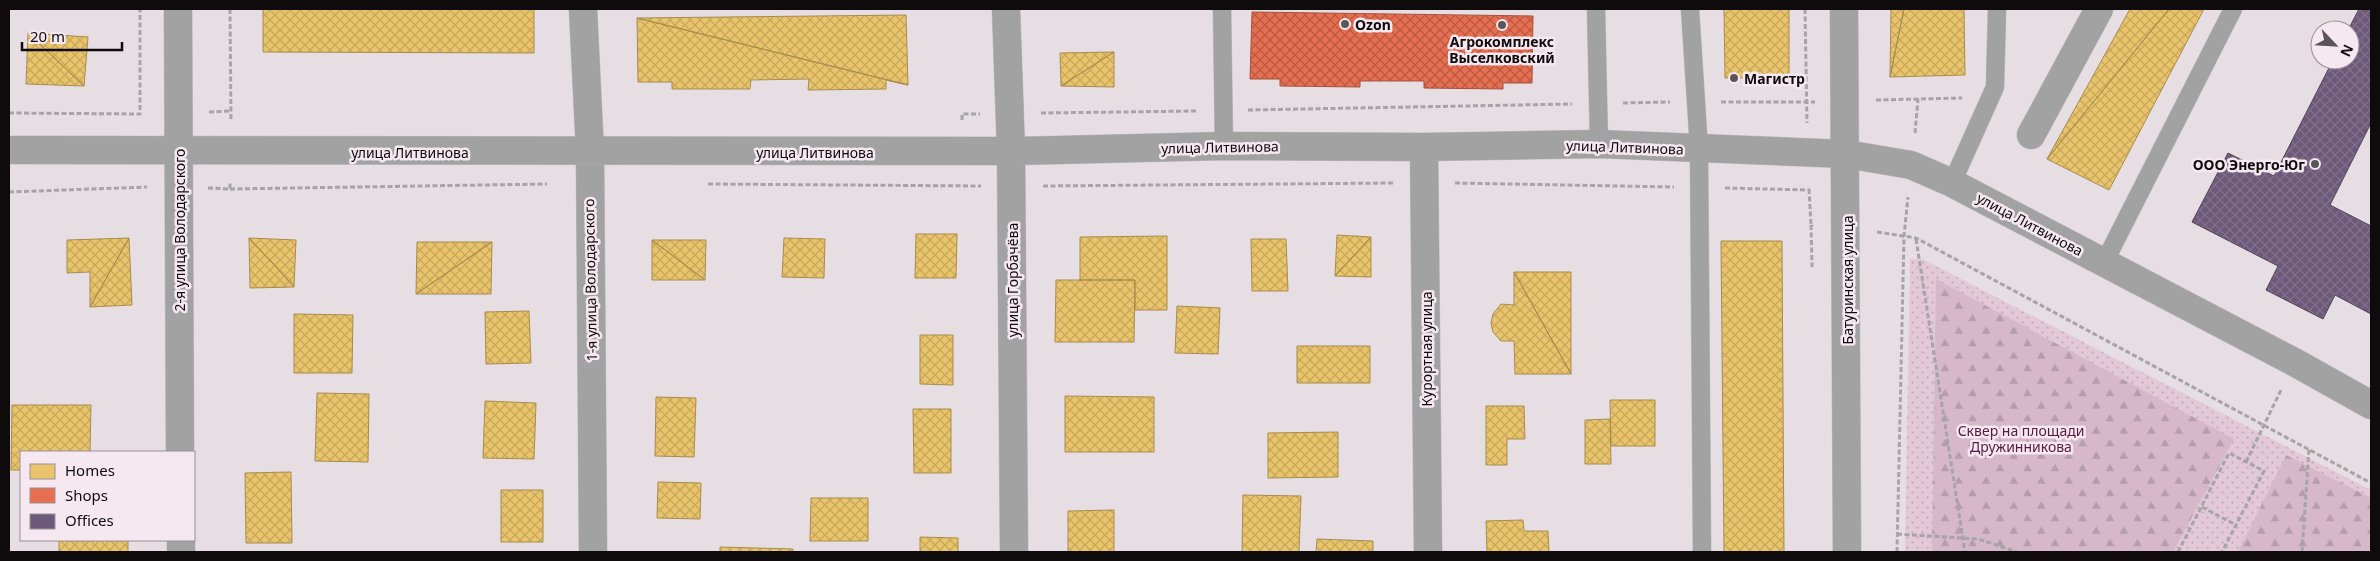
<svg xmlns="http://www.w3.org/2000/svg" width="2380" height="561" viewBox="0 0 2380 561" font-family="'Noto Sans',sans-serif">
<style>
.green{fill:url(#green-dots)}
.forest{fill:url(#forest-firs)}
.homes{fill:url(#homes-cross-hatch);stroke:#a88c4e}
.shops{fill:url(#shops-cross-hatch);stroke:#a6513d}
.offices{fill:url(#offices-cross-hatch);stroke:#514259}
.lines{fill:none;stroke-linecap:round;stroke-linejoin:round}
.service-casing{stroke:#c3bdc0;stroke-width:19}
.minor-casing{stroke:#c3bdc0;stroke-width:29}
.path{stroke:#a6a4a6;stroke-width:3;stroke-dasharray:5 2.5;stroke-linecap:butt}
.service{stroke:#a3a2a3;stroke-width:18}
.minor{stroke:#a3a2a3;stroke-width:28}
.poi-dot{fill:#5a5558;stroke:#f6e8f0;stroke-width:2}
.labels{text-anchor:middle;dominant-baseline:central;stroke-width:5;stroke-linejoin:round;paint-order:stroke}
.poi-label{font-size:14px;font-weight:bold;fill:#0f0b0d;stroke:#f6e8f0;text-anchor:start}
.street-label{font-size:14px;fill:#0f0b0d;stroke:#f6e8f0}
.park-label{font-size:14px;fill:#541b43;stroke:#f6e8f0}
</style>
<defs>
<pattern id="green-dots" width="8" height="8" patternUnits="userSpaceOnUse" patternTransform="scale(1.25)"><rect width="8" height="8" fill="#e3c9d8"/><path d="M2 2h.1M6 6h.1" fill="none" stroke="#c2abb8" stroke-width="1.8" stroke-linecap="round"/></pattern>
<pattern id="forest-firs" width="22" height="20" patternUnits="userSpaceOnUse" patternTransform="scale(1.25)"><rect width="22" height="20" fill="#d6b8ca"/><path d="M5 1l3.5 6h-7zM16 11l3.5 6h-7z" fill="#b69dac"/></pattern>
<pattern id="homes-cross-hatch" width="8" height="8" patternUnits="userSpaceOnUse" patternTransform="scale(1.25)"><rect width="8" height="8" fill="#e9c46a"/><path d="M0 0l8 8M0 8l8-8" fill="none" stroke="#c7a75b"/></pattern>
<pattern id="shops-cross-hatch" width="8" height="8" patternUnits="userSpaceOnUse" patternTransform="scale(1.25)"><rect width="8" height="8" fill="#e76f51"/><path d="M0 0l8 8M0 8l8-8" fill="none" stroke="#ba5942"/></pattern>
<pattern id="offices-cross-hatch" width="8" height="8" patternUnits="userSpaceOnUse" patternTransform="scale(1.25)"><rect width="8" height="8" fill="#6d597a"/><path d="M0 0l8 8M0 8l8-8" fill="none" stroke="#807089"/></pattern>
</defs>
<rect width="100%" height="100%" fill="#e6dee2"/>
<path class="green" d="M 1910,259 L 1922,259 L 2371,490 L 2371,552 L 1905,552 Z"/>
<path class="forest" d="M 1936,279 L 2234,439 L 2173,552 L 1932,552 Z
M 2286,455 L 2371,498 L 2371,552 L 2238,552 Z"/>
<path class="homes" d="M 263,9 L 534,9 L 534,53 L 263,52 Z
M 1724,9 L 1789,9 L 1789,77 L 1725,78 Z
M 1891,9 L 1904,9 L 1890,77 Z
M 1904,9 L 1964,9 L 1965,75 L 1890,77 Z
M 2130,9 L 2169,9 L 2047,159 Z
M 2169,9 L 2204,9 L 2109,190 L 2047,159 Z
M 906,15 L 908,85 L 637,18 Z
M 637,18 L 908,85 L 886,80 L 886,89 L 808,90 L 809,79 L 751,80 L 750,89 L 672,89 L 672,82 L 638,82 Z
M 28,33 L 84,86 L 26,84 Z
M 28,33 L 88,37 L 84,86 Z
M 1114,52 L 1061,86 L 1060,53 Z
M 1114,52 L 1114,87 L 1061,86 Z
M 916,234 L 957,234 L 956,278 L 915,278 Z
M 1337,235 L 1371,237 L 1335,276 Z
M 1167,236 L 1167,310 L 1135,310 L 1135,280 L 1080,280 L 1080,237 Z
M 1371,237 L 1371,277 L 1335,276 Z
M 129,238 L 90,307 L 90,272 L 67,273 L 67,240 Z
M 129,238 L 132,305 L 90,307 Z
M 249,238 L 296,240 L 294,287 L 277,268 Z
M 249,238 L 277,268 L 294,287 L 250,288 Z
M 784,238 L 825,239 L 824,278 L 782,277 Z
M 1251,239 L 1286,239 L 1288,291 L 1252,291 Z
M 652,240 L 706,240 L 705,280 Z
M 652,240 L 705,280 L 652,280 Z
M 1721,241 L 1782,241 L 1784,552 L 1724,552 Z
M 417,242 L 492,242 L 416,294 Z
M 492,242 L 491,294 L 416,294 Z
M 1514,272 L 1571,374 L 1515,374 L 1514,341 L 1501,341 L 1493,332 L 1491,323 L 1493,314 L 1501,304 L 1514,305 Z
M 1514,272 L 1571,272 L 1571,374 Z
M 1056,280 L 1135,280 L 1134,342 L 1055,342 Z
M 1177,306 L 1220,308 L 1218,354 L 1175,353 Z
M 529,311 L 531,363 L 486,364 L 485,312 Z
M 294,314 L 353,315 L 352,373 L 294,373 Z
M 920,335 L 953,335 L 953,385 L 920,384 Z
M 1297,346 L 1370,346 L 1370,383 L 1297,383 Z
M 317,393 L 369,394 L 368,462 L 315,461 Z
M 1065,396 L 1154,397 L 1154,452 L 1065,452 Z
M 656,397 L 696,398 L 694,457 L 655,456 Z
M 1610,400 L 1655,400 L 1655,446 L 1611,446 Z
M 485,401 L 536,403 L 534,459 L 483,458 Z
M 12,405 L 91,405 L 90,452 L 21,452 L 21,470 L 11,470 Z
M 1486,406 L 1524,406 L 1525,439 L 1507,439 L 1507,465 L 1486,465 Z
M 913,409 L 951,409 L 951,473 L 914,473 Z
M 1610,419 L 1611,464 L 1585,464 L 1585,420 Z
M 1338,432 L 1338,477 L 1268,478 L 1268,433 Z
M 291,472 L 292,543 L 246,543 L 245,473 Z
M 658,482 L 701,483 L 700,519 L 657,518 Z
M 501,490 L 543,490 L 543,542 L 501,542 Z
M 1243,495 L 1301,496 L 1299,552 L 1242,552 Z
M 811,498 L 868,498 L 868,541 L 810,541 Z
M 1114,510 L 1114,552 L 1068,552 L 1068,511 Z
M 1523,520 L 1524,531 L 1548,531 L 1549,552 L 1487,552 L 1486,521 Z
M 920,537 L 958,538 L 958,552 L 920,552 Z
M 1317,539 L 1373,541 L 1373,552 L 1316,552 Z
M 59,540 L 128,540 L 128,552 L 59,552 Z
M 720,547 L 793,549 L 793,552 L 720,552 Z"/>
<path class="shops" d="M 1252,12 L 1533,16 L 1532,83 L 1503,83 L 1503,89 L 1424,88 L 1424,81 L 1360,81 L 1360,87 L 1280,86 L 1280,79 L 1250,79 Z"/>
<path class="offices" d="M 2359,9 L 2371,9 L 2371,123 L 2330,205 L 2371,226 L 2371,314 L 2335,295 L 2323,319 L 2266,290 L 2278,266 L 2192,222 L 2228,153 L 2274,176 L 2333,60 L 2350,60 L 2350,30 L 2348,30 Z"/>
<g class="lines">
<defs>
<path id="service" d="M 1222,9 L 1224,146
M 1596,9 L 1599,144
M 1690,9 L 1699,149 L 1702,552
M 1952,183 L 1995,87 L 1997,9
M 2104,263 L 2233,9"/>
<path id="minor" d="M 178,9 L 180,452
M 583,9 L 590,152 L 593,552
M 1006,9 L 1011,151 L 1014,552
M 1844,9 L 1847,552
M 2031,135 L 2099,9
M 1424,147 L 1428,552
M 9,150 L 1011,151 L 1224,146 L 1424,147 L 1599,144 L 1846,154 L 1911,165 L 1952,183 L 2296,363 L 2371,405
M 181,540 L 181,552"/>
</defs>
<use href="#service" class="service-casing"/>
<use href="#minor" class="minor-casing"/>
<path class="path" d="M 230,9 L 231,121
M 1805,9 L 1807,123
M 1876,100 L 1962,98
M 1721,102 L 1815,102
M 1623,103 L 1670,102
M 1248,110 L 1572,104
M 209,112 L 231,111
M 9,113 L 140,114 L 140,9
M 1041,113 L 1197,111
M 962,120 L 962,114 L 980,114
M 1915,133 L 1918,99
M 1455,183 L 1674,187
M 708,184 L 981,186
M 1043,186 L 1394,183
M 208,188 L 230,189 L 230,182
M 1725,188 L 1810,190
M 230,189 L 547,184
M 1809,189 L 1811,225 L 1813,225
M 9,192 L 147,187
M 1811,225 L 1812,267
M 1877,232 L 1916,238 L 2371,483
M 1916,239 L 1965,552
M 2246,462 L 2281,390
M 2202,507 L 2236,525
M 1897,534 L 1978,539 L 2017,552
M 1897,552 L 1904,236 L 1908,197
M 2178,552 L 2229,453 L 2264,471 L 2222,552
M 2302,552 L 2309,449"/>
<use href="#service" class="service"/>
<use href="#minor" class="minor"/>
</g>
<g class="poi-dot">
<circle cx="1345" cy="24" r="5"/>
<circle cx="1502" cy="25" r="5"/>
<circle cx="1734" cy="78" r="5"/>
<circle cx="2315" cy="164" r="5"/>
</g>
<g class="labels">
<g class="poi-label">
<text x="1355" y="24">Ozon</text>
<text x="1502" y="41" text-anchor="middle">Агрокомплекс<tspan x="1502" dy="16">Выселковский</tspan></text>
<text x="1744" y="78">Магистр</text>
<text x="2305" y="164" text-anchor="end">ООО Энерго-Юг</text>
</g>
<g class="street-label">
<text transform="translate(1220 147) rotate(-1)">улица Литвинова</text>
<text transform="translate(1625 147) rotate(2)">улица Литвинова</text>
<text x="410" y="152">улица Литвинова</text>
<text x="815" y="152">улица Литвинова</text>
<text transform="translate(2030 224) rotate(28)">улица Литвинова</text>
<text transform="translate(179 230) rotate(-90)">2-я улица Володарского</text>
<text transform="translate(590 280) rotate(-91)">1-я улица Володарского</text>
<text transform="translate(1012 280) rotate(-90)">улица Горбачёва</text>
<text transform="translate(1847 280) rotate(-90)">Батуринская улица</text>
<text transform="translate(1426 349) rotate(-90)">Курортная улица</text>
</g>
<g class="park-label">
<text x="2021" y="430">Сквер на площади<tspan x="2021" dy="16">Дружинникова</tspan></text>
</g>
</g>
<rect width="2380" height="561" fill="none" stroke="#0f0b0d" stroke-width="20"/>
<rect x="20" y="451" width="175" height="90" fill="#f6e8f0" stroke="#9a9095"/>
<rect x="30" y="464" width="25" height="15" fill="#e9c46a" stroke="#9a9095"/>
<text x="65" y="476" font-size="15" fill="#0f0b0d">Homes</text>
<rect x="30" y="488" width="25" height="15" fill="#e76f51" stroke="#9a9095"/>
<text x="65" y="501" font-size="15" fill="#0f0b0d">Shops</text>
<rect x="30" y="514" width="25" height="15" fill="#6d597a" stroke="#9a9095"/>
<text x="65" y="526" font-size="15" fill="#0f0b0d">Offices</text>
<g transform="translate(2335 45) rotate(115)"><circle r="24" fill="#f6e8f0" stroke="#9a9095"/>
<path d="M0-4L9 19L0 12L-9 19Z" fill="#5a5558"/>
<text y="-8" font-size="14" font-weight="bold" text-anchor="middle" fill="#0f0b0d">N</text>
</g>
<path d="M22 42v8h100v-8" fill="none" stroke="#0f0b0d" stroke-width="2.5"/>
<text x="30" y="42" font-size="15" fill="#0f0b0d" stroke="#f6e8f0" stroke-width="4" paint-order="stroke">20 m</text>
</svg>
